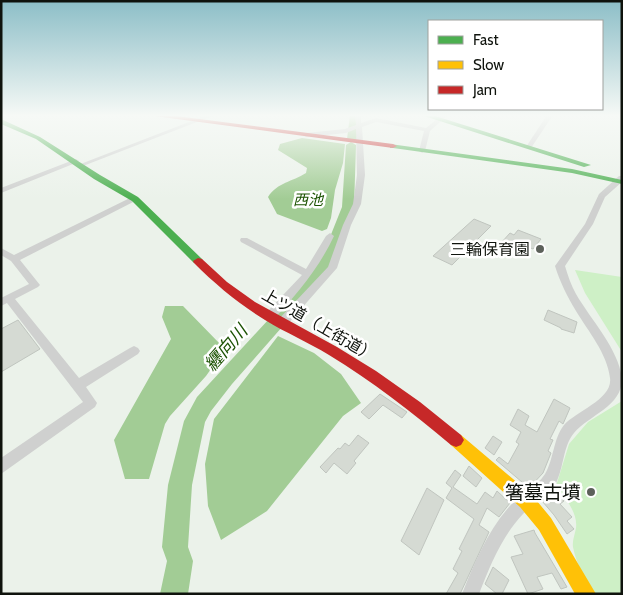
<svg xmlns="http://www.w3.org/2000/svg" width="623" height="595" viewBox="0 0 623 595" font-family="Cabin,'Noto Sans JP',sans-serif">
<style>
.green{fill:#cef0c6}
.water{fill:#a2cc95}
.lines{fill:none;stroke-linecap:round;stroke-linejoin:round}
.river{fill:#a2cc95;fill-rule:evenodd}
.building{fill:#d5dad3;stroke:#c0c5bf}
.street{fill:#cfd0cf;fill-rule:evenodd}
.fast{fill:#4caf50;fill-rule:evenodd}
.slow{fill:#ffc107;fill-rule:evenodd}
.jam{fill:#c62828;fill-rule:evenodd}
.poi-dot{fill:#5c615a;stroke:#fff;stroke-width:2}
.labels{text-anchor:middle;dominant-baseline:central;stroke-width:5;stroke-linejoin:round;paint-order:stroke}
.far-water-label{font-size:15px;font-style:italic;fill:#1c5303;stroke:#fff}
.poi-label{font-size:16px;fill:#0f130d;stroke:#fff;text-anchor:end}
.street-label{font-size:16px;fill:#0f130d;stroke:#fff}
.water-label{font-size:18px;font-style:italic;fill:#1c5303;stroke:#fff}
.near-poi-label{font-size:19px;fill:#0f130d;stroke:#fff;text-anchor:end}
</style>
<rect width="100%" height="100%" fill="#ebf2ea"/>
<path class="green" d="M 575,270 L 622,277 L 622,352 L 585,293 Z
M 622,401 L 622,594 L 594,594 C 586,579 576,564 573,547 C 572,541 575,534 576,528 C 578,513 565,497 556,486 L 569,444 L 588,422 Z"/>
<path class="water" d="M 302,138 L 345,144 L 343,163 L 335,190 L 331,218 L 327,229 L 322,231 L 277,214 L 268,197 C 278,182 292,182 306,173 L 307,168 L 278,150 L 280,144 Z
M 165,306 L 183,306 L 221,345 L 223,352 L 206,376 L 170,416 L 165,424 L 149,479 L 125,479 L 114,440 L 171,339 L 162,317 Z
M 278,336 L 314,353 L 341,374 L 361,403 L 343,416 L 267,511 L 221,540 L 208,506 L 205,464 L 214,419 Z"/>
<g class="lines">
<path class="river" d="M 350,115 L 359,115 L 357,139 L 352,142 L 347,139 Z
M 351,142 L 356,145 L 354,207 L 342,242 L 330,266 L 304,302 L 232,384 L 211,411 L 205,422 L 192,485 L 188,547 L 193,561 L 188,594 L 160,594 L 167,561 L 162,547 L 168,485 L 184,421 L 197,397 L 292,294 L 316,263 L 328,242 L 342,207 L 346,145 Z"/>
</g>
<path class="building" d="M 474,219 L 491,226 L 452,265 L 433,256 Z
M 518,230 L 541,239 L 533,249 L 520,244 L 516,248 L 513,249 L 501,243 L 510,233 L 514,235 Z
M 548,310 L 577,322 L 574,333 L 561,329 L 561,328 L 544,320 Z
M 18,320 L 40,349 L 1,372 L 1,329 Z
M 380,394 L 407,412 L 402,418 L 383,405 L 369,419 L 361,412 Z
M 554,399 L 570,408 L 563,424 L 559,421 L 550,439 L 553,440 L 548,451 L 551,453 L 543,473 L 529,488 L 496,460 L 499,457 L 508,464 L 519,444 L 516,442 L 521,432 L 510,425 L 518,409 L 529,416 L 525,425 L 537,432 Z
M 358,435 L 369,443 L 354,461 L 356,463 L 347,474 L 334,463 L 326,473 L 320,467 L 338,448 L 340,449 L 345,443 L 349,446 Z
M 493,436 L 502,442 L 494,455 L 485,448 Z
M 469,466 L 482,478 L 476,487 L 463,476 Z
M 455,470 L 461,475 L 453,487 L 477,504 L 485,492 L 493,498 L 497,491 L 510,503 L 499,517 L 487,508 L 479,525 L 489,532 L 460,594 L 446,594 L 458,573 L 453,569 L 462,551 L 459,549 L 474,519 L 446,498 L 452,488 L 446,483 Z
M 427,488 L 444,500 L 419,555 L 401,541 Z
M 553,490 L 564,501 L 560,504 L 572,517 L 567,521 L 574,529 L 567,534 L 554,515 L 542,501 Z
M 534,530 L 535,533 L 567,587 L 561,589 L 552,573 L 537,577 L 543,589 L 528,594 L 511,557 L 523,554 L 514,536 Z
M 493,567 L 509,580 L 502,594 L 497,594 L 485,584 Z"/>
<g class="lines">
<path class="street" d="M 207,115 L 215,115 L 83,166 L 78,165 Z
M 355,115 L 361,115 L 361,123 L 376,118 L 426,128 L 442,115 L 448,115 L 430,131 L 425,151 L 422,153 L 419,151 L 424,131 L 376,122 L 362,127 L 365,175 L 361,204 L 351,225 L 337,268 L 286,326 L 278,326 L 277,323 L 278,320 L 328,267 L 343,225 L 353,204 L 357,175 L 356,129 L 346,133 L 306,137 L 303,135 L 306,133 L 345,129 L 356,125 Z
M 547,115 L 553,115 L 531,148 L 527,148 L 526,147 Z
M 76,159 L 79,161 L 78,162 L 1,193 L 1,188 Z
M 619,176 L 622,176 L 622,182 L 605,197 L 593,224 L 565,266 C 568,276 571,285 576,294 C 591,320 618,348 622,378 C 623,406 589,415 574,433 C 563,446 564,467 556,483 C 548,496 533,503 523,514 C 502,536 490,566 479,594 L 462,594 C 474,564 487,532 509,507 C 519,495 536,488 545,474 C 554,459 553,439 564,425 C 576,411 613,399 610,378 C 607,353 588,331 576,311 C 567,296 560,282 555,266 L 585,224 L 599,194 Z
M 132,197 L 135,197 L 139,199 L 20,260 L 40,285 L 38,287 L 15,299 L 79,378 L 130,348 L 134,346 L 138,348 L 140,351 L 138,354 L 86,387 L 97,403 L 95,407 L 1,474 L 1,458 L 83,402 L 7,303 L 1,306 L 1,298 L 29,284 L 11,261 L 1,255 L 1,248 L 14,255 Z
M 330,233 L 334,236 C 319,268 297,294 273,320 L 265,320 L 264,317 L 265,314 L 302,275 L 241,242 L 240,240 L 241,238 L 247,238 L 306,269 L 326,236 Z"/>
<path class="fast" d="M 421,115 L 432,115 L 591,165 L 584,167 Z
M 1,119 L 40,137 L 100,175 L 138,197 L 202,259 L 203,261 L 202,263 L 194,263 L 132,201 L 94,179 L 36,139 L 1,124 Z
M 390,144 L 572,169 L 622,180 L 622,184 L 572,173 L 393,148 L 390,148 Z"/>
<path class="slow" d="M 456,433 L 461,435 L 532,495 L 551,518 L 596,594 L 575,594 L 539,530 L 520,507 L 451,445 L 448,440 L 451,435 Z"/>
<path class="jam" d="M 147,115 L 168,115 L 393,144 L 397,146 L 393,148 Z
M 198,258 L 202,259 L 227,282 L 255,302 L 337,347 L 376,371 L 420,402 L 461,435 L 464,440 L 461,445 L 456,447 L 451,445 C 412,412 372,381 329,355 C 308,342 286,333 265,320 C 239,304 216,285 194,263 L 193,261 Z"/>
</g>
<linearGradient id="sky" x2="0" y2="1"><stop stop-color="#8cbec7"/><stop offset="0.58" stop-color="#f6f9f6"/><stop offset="1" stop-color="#f6f9f6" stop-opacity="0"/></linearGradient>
<rect width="623" height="199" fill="url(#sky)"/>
<g class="poi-dot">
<circle cx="540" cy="249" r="5"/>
<circle cx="591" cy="492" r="5"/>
</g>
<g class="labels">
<g class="far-water-label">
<text x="308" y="200">西池</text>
</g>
<g class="poi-label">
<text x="530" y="249">三輪保育園</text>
</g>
<g class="street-label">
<text transform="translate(319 325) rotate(30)">上ツ道（上街道）</text>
</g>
<g class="water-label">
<text transform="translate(226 348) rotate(-49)">纒向川</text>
</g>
<g class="near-poi-label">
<text x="581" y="492">箸墓古墳</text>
</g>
</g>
<rect width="623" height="595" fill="none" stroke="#0f130d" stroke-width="5"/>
<rect x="428" y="20" width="175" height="90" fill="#ffffff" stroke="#9fa19e"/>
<rect x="438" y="36" width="25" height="8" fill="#4caf50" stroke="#9fa19e"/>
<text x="473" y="45" font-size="15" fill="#0f130d">Fast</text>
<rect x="438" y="61" width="25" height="8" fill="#ffc107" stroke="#9fa19e"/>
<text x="473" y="70" font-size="15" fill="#0f130d">Slow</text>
<rect x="438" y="86" width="25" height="8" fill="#c62828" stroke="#9fa19e"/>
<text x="473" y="95" font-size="15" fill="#0f130d">Jam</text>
</svg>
